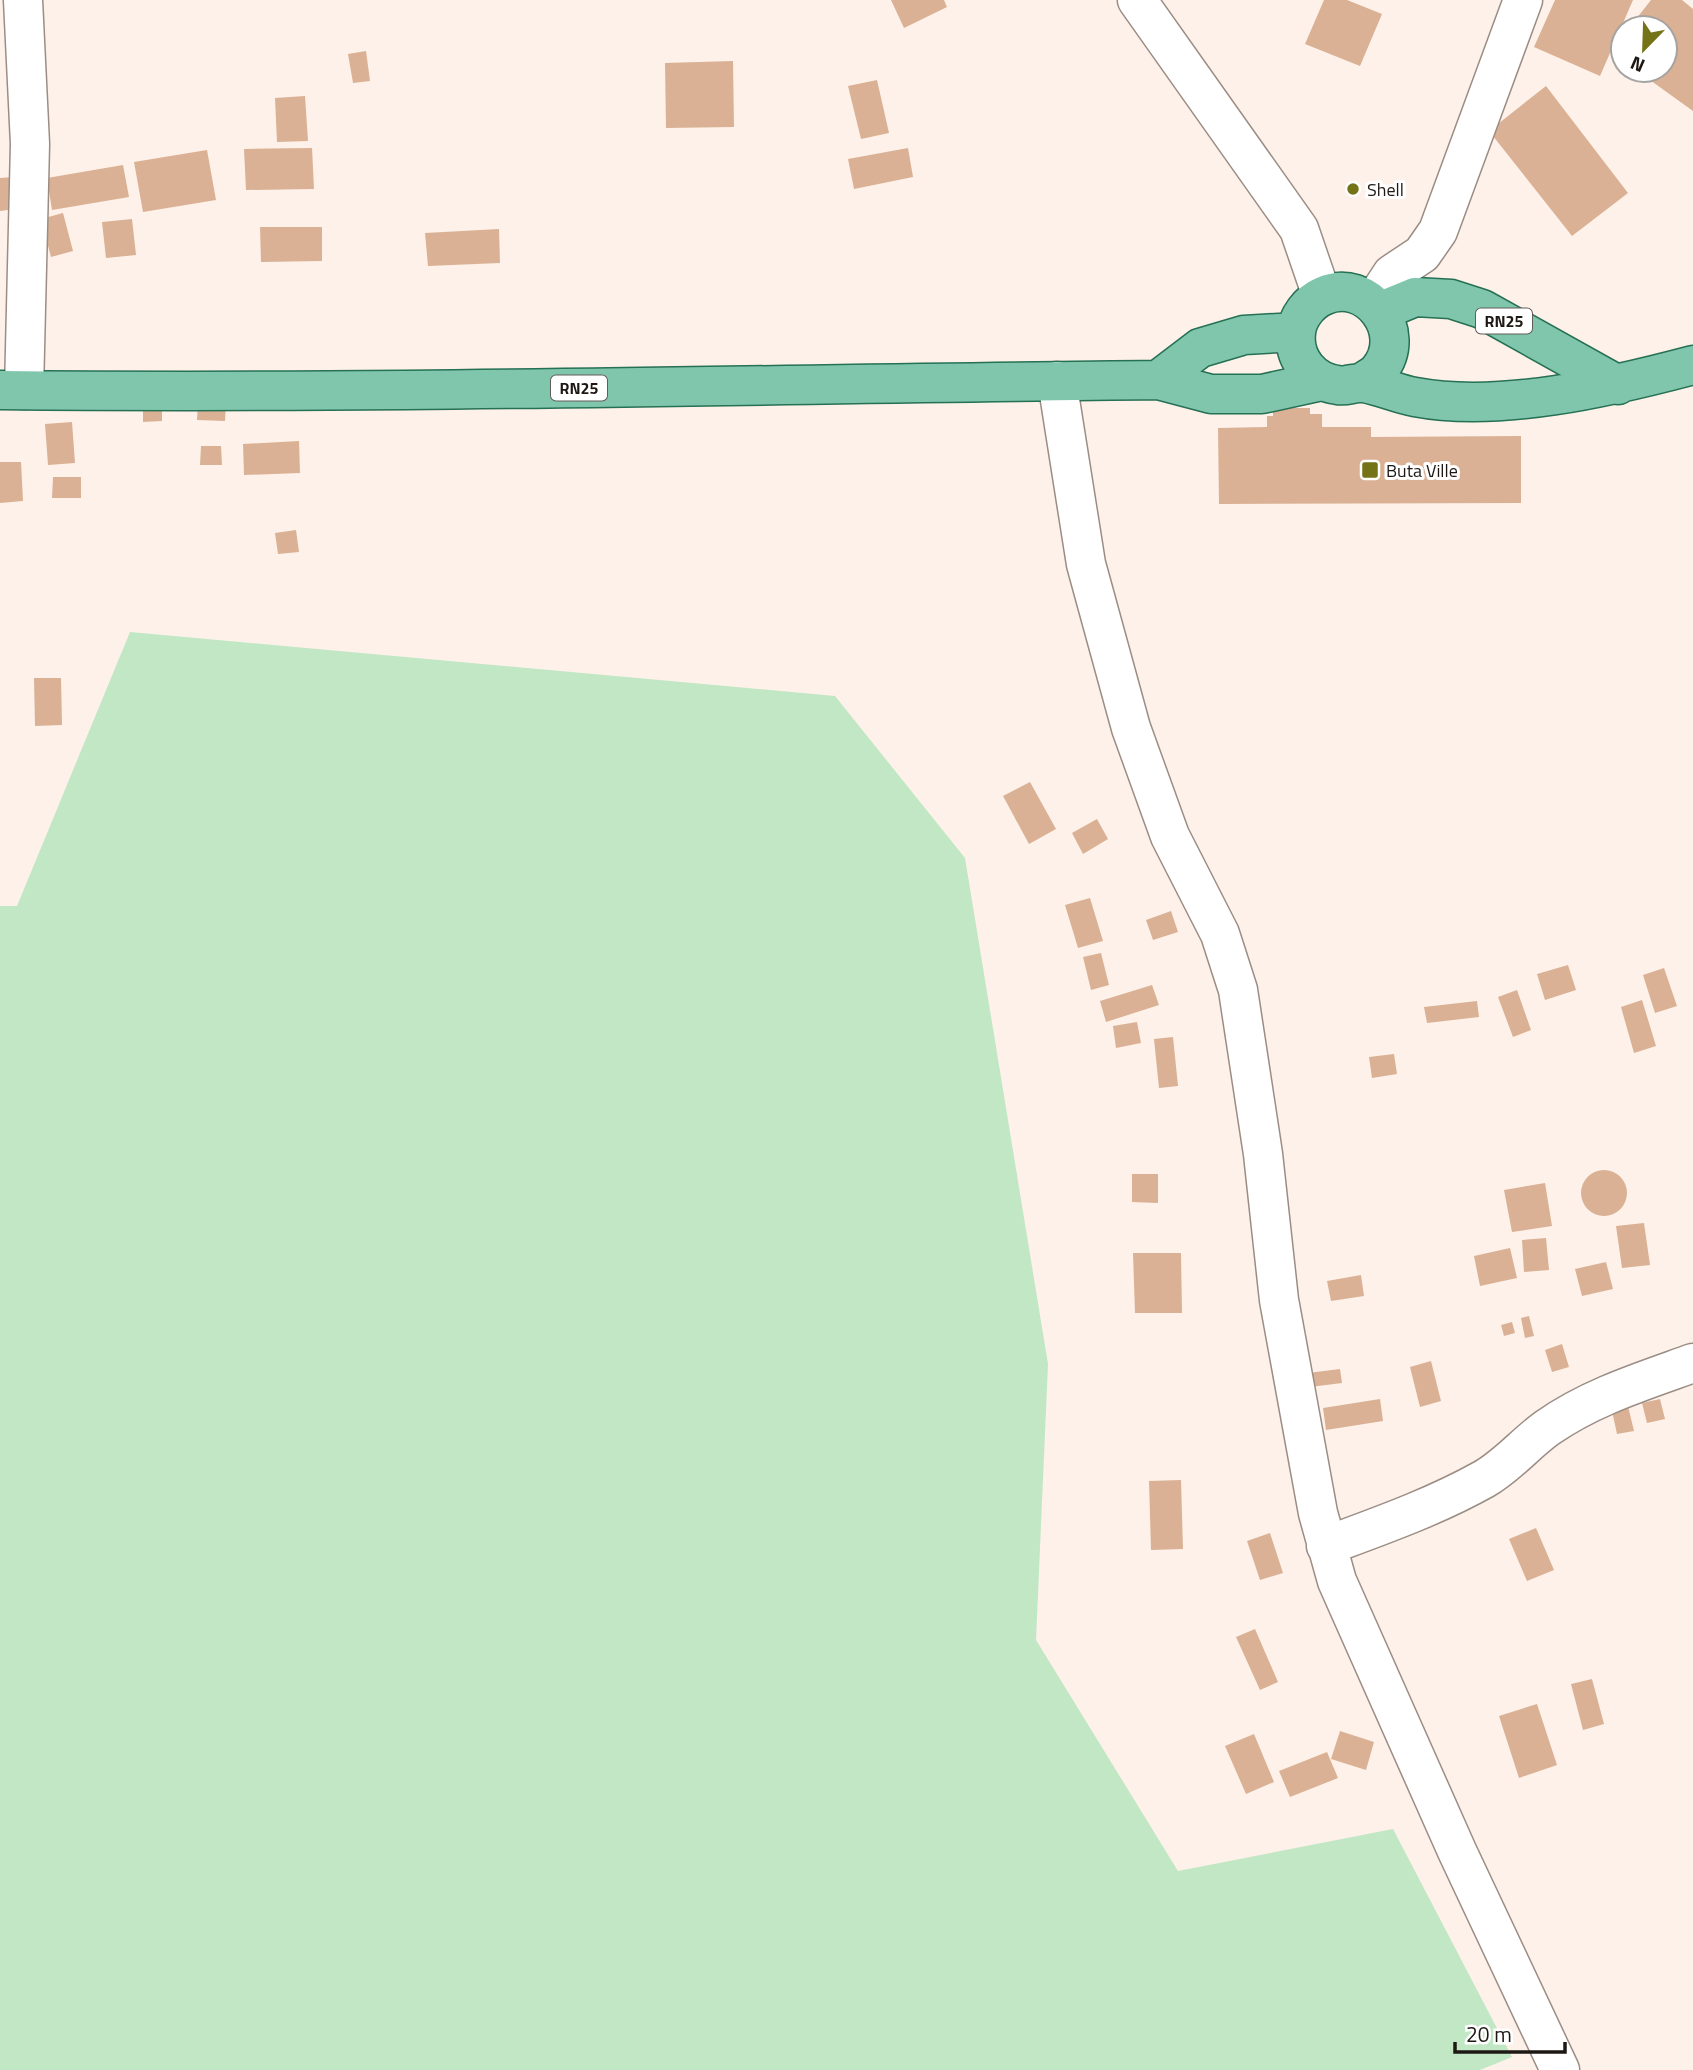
<svg xmlns="http://www.w3.org/2000/svg" width="1693" height="2070" viewBox="0 0 1693 2070" font-family="'Titillium Web',sans-serif">
<style>
.green{fill:#c2e7c5}
.building{fill:#dab194}
.lines{fill:none;stroke-linecap:round;stroke-linejoin:round}
.minor-casing{stroke:#9b8d84;stroke-width:41}
.tertiary-casing{stroke:#9b8d84;stroke-width:41}
.primary-casing{stroke:#267054;stroke-width:41}
.minor{stroke:#fff;stroke-width:38}
.tertiary{stroke:#fff;stroke-width:38}
.primary{stroke:#80c6ad;stroke-width:38}
.poi-dot{fill:#747317;stroke:#fff;stroke-width:2.5}
.labels{text-anchor:middle;dominant-baseline:central;stroke-width:6;stroke-linejoin:round;paint-order:stroke}
.shield{fill:#fff;stroke:#615d5a;stroke-width:2}
.shield-label{font-size:16px;font-weight:bold;fill:#1d1814}
.poi-label{font-size:18px;fill:#1d1814;stroke:#fff;text-anchor:start}
</style>
<rect width="100%" height="100%" fill="#fdf1e9"/>
<path class="green" d="M 130,632 L 835,696 L 965,858 L 1048,1364 L 1036,1640 L 1178,1871 L 1393,1829 L 1512,2057 L 1480,2070 L 0,2070 L 0,906 L 17,906 Z"/>
<path class="building" d="M 891,0 L 944,0 L 947,7 L 904,28 Z
M 1324,0 L 1347,0 L 1382,14 L 1360,66 L 1305,44 Z
M 1555,0 L 1633,0 L 1600,76 L 1534,47 Z
M 1651,0 L 1682,0 L 1693,9 L 1693,111 L 1636,70 L 1665,70 L 1665,28 L 1629,28 Z
M 1623,36 L 1623,61 L 1611,52 Z
M 366,51 L 370,81 L 353,83 L 348,54 Z
M 733,61 L 734,127 L 666,128 L 665,63 Z
M 877,80 L 889,133 L 861,139 L 848,86 Z
M 1546,86 L 1628,193 L 1572,236 L 1489,131 Z
M 305,96 L 308,141 L 277,142 L 275,98 Z
M 312,148 L 314,189 L 246,190 L 244,149 Z
M 908,148 L 913,177 L 854,189 L 848,159 Z
M 207,150 L 216,200 L 143,212 L 134,162 Z
M 123,165 L 129,197 L 52,210 L 47,178 Z
M 14,177 L 16,209 L 0,211 L 0,178 Z
M 63,213 L 73,251 L 51,257 L 41,219 Z
M 132,219 L 136,255 L 106,258 L 102,222 Z
M 260,227 L 322,227 L 322,261 L 261,262 Z
M 499,229 L 500,263 L 428,266 L 425,233 Z
M 143,399 L 162,399 L 162,421 L 143,422 Z
M 198,402 L 226,403 L 225,421 L 197,420 Z
M 1273,408 L 1310,408 L 1310,414 L 1322,414 L 1322,427 L 1371,427 L 1371,437 L 1521,436 L 1521,503 L 1219,504 L 1218,428 L 1267,427 L 1267,416 L 1273,416 Z
M 72,422 L 75,463 L 48,465 L 45,424 Z
M 299,441 L 300,473 L 244,475 L 243,444 Z
M 201,446 L 221,446 L 222,465 L 200,465 Z
M 0,462 L 21,462 L 23,501 L 0,503 Z
M 53,477 L 81,477 L 81,498 L 52,498 Z
M 296,530 L 299,552 L 278,554 L 275,533 Z
M 34,678 L 61,678 L 62,725 L 35,726 Z
M 1030,782 L 1056,829 L 1029,844 L 1003,796 Z
M 1097,819 L 1108,839 L 1083,854 L 1072,833 Z
M 1090,898 L 1103,941 L 1078,948 L 1065,905 Z
M 1171,911 L 1178,932 L 1153,940 L 1146,920 Z
M 1101,953 L 1109,985 L 1091,990 L 1083,957 Z
M 1568,965 L 1576,990 L 1545,1000 L 1537,974 Z
M 1664,968 L 1677,1006 L 1655,1013 L 1643,975 Z
M 1152,985 L 1159,1005 L 1106,1022 L 1100,1001 Z
M 1517,990 L 1531,1030 L 1513,1037 L 1498,997 Z
M 1642,1000 L 1656,1046 L 1634,1053 L 1621,1007 Z
M 1477,1001 L 1479,1017 L 1427,1023 L 1424,1007 Z
M 1137,1022 L 1141,1043 L 1116,1048 L 1113,1026 Z
M 1173,1037 L 1178,1086 L 1159,1088 L 1154,1039 Z
M 1394,1054 L 1397,1074 L 1372,1078 L 1369,1057 Z
M1581 1193a23 23 0 1 1 46 0a23 23 0 1 1-46 0Z
M 1132,1174 L 1158,1174 L 1158,1203 L 1132,1202 Z
M 1545,1183 L 1552,1226 L 1512,1232 L 1504,1190 Z
M 1644,1223 L 1650,1265 L 1622,1268 L 1616,1226 Z
M 1546,1238 L 1549,1270 L 1524,1272 L 1522,1240 Z
M 1510,1248 L 1517,1278 L 1480,1286 L 1474,1256 Z
M 1133,1253 L 1181,1253 L 1182,1313 L 1135,1313 Z
M 1606,1262 L 1613,1289 L 1582,1296 L 1575,1269 Z
M 1361,1275 L 1364,1296 L 1331,1301 L 1327,1281 Z
M 1529,1316 L 1534,1336 L 1525,1338 L 1521,1318 Z
M 1512,1322 L 1515,1333 L 1504,1336 L 1501,1325 Z
M 1562,1344 L 1569,1367 L 1552,1372 L 1545,1350 Z
M 1431,1361 L 1441,1401 L 1420,1407 L 1410,1367 Z
M 1340,1369 L 1342,1383 L 1310,1387 L 1308,1373 Z
M 1380,1399 L 1383,1421 L 1326,1430 L 1323,1408 Z
M 1660,1399 L 1665,1419 L 1647,1423 L 1642,1403 Z
M 1627,1402 L 1634,1431 L 1617,1434 L 1611,1406 Z
M 1181,1480 L 1183,1549 L 1151,1550 L 1149,1481 Z
M 1536,1528 L 1554,1570 L 1527,1581 L 1509,1539 Z
M 1270,1533 L 1283,1573 L 1260,1580 L 1247,1541 Z
M 1255,1629 L 1278,1682 L 1260,1690 L 1236,1637 Z
M 1592,1679 L 1604,1724 L 1583,1730 L 1571,1684 Z
M 1537,1704 L 1557,1765 L 1519,1778 L 1499,1716 Z
M 1340,1731 L 1374,1742 L 1366,1770 L 1331,1759 Z
M 1254,1734 L 1274,1782 L 1246,1794 L 1225,1746 Z
M 1327,1752 L 1338,1778 L 1290,1797 L 1279,1771 Z"/>
<g class="lines">
<defs>
<path id="minor" d="M 23,0 L 30,144 L 24,390
M 1057,381 L 1086,564 L 1131,728 L 1170,836 L 1220,934 L 1238,990 L 1263,1154 L 1279,1300 L 1318,1513 L 1337,1581 L 1457,1851 L 1560,2070
M 1326,1546 C 1380,1526 1434,1507 1484,1479 C 1507,1466 1525,1444 1547,1428 C 1591,1397 1643,1381 1693,1363"/>
<path id="tertiary" d="M 1137,0 L 1299,229 L 1322,296
M 1373,303 L 1392,274 L 1422,254 L 1438,231 L 1523,0"/>
<path id="primary" d="M 1381,311 L 1415,297 L 1451,299 L 1482,309 L 1618,385
M 1158,380 L 1200,348 L 1244,335 L 1296,332
M 1362,383 C 1367,379 1375,375 1379,370 C 1410,332 1367,276 1323,296 C 1309,302 1297,318 1296,333 C 1293,359 1312,382 1338,385 C 1346,387 1355,382 1364,383 C 1381,386 1398,394 1415,397 C 1500,413 1610,387 1693,365
M 0,390 C 386,394 772,384 1158,380 L 1211,394 L 1262,394 L 1322,381"/>
</defs>
<use href="#minor" class="minor-casing"/>
<use href="#tertiary" class="tertiary-casing"/>
<use href="#primary" class="primary-casing"/>
<use href="#minor" class="minor"/>
<use href="#tertiary" class="tertiary"/>
<use href="#primary" class="primary"/>
</g>
<g class="poi-dot">
<circle cx="1353" cy="189" r="7"/>
<rect x="1361" y="461" width="18" height="18" rx="3.5"/>
</g>
<g class="labels">
<g class="shield">
<rect x="1476" y="308.5" width="56" height="25" rx="5"/>
<rect x="551" y="375.5" width="56" height="25" rx="5"/>
</g>
<g class="shield-label">
<text x="1504" y="321">RN25</text>
<text x="579" y="388">RN25</text>
</g>
<g class="poi-label">
<text x="1367" y="189">Shell</text>
<text x="1386" y="470">Buta Ville</text>
</g>
</g>
<g transform="translate(1644 49) rotate(203)"><circle r="33" fill="#ffffff" stroke="#a5a3a1" stroke-width="2"/>
<path d="M0-5L12 26L0 18L-12 26Z" fill="#747317"/>
<text y="-10" font-size="19" font-weight="bold" text-anchor="middle" fill="#1d1814">N</text>
</g>
<path d="M1455 2042v10h110v-10" fill="none" stroke="#1d1814" stroke-width="3.5"/>
<text x="1466" y="2042" font-size="21" fill="#1d1814" stroke="#ffffff" stroke-width="5" paint-order="stroke">20 m</text>
</svg>
